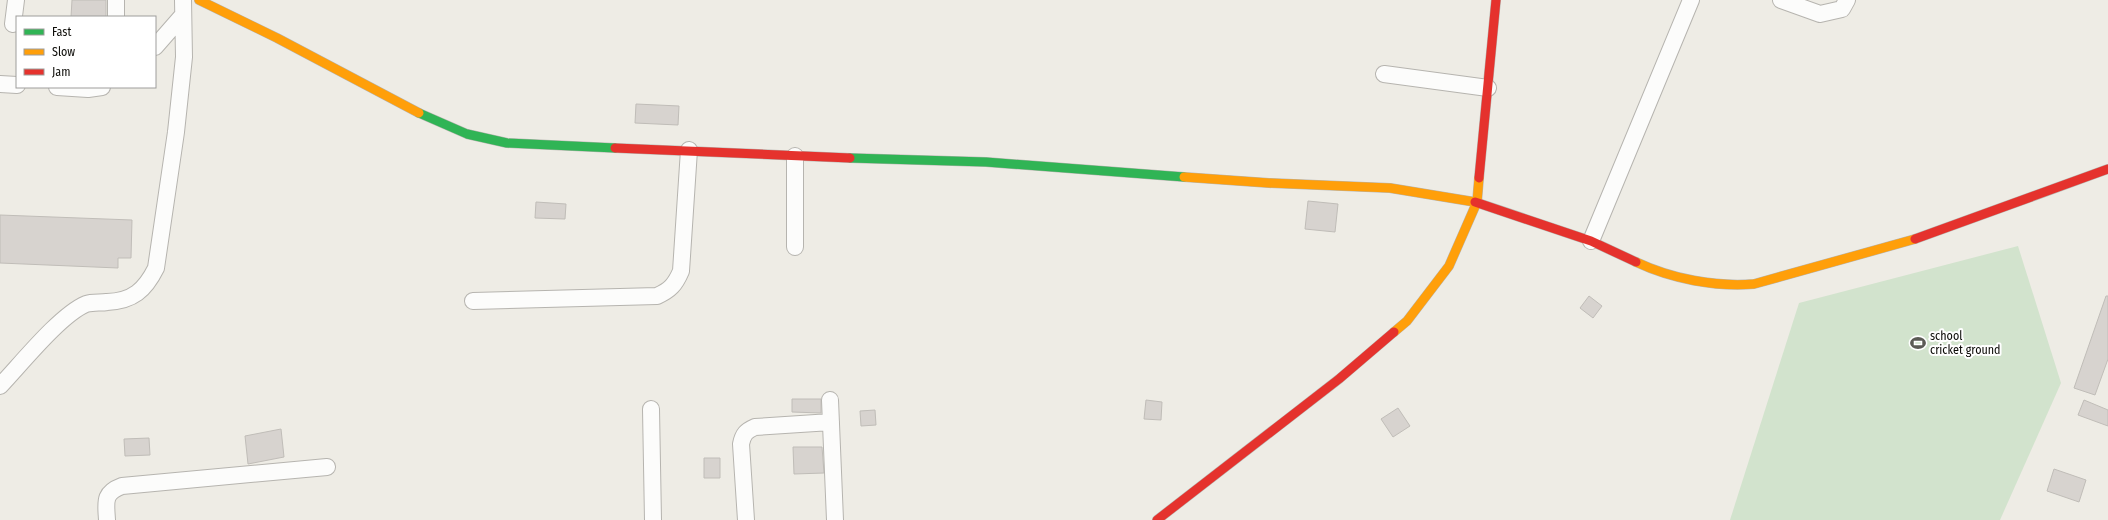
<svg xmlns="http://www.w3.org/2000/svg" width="2108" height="520" viewBox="0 0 2108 520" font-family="'Fira Sans Condensed',sans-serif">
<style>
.green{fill:#d2e3cd}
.building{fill:#d7d3cf;stroke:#c0bdb8}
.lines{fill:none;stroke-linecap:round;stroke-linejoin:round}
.street-casing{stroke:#b6b4af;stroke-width:18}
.fast-casing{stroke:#b6b4af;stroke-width:10}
.slow-casing{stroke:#b6b4af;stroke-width:10}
.jam-casing{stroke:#b6b4af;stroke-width:10}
.street{stroke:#fcfcfb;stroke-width:16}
.fast{stroke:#30b455;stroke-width:9}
.slow{stroke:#ff9f0a;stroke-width:9}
.jam{stroke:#e5322d;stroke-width:9}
.labels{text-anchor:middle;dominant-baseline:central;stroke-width:4;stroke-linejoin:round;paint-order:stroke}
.poi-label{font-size:12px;fill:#0c0b07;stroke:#fff;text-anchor:start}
</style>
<rect width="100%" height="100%" fill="#eeece5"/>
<path class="green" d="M 2018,246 L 2061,383 L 2000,520 L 1730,520 L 1799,303 Z"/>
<path class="building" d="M 72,0 L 106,0 L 106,17 L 71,17 Z
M 636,104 L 679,106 L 678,125 L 635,123 Z
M 1308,201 L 1338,204 L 1335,232 L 1305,229 Z
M 536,202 L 566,204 L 565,219 L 535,218 Z
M 0,215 L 132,220 L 131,258 L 118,258 L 118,268 L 0,263 Z
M 1589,296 L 1602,306 L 1593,318 L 1580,308 Z
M 2106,296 L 2108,296 L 2108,359 L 2095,395 L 2074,388 Z
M 792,399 L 821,399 L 821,413 L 792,412 Z
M 1146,400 L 1162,402 L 1161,420 L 1144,419 Z
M 2084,400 L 2108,410 L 2108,426 L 2078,415 Z
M 1398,408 L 1410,426 L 1393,437 L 1381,419 Z
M 875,410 L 876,425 L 861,426 L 860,411 Z
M 281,429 L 284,457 L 248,464 L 245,436 Z
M 149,438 L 150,455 L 125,456 L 124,439 Z
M 793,447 L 822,447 L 824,473 L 794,474 Z
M 704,458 L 720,458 L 720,478 L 704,478 Z
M 2054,469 L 2086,480 L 2079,502 L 2047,491 Z"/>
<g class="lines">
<defs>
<path id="street" d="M 116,0 L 116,17
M 1781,0 L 1820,14 L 1842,9 L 1847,0
M 13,24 L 16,0
M 155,47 L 183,15
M 1384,74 L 1488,88
M 0,84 L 17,85
M 57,87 L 88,89 L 102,87
M 1591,241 L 1691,0
M 795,247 L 795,156
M 473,301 L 657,296 C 670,290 675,285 681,271 L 689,150
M 0,386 C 21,364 60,315 86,304 C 92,302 101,303 107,302 C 133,301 145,290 156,268 L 176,132 L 184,57 L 183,0
M 830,400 L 835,520
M 651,409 L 653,520
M 107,520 C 106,502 103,493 122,486 L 327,467
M 746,520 L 741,444 C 743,434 746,431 755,427 L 831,422"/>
<path id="fast" d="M 419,113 L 467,134 L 507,143 L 615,148
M 850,158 L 986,162 L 1184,177"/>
<path id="slow" d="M 199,0 L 277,38 L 419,113
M 1184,177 L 1269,183 L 1390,188 L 1475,202
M 1636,262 C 1672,279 1715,287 1754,284 L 1915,239
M 1394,332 L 1407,321 L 1449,266 L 1477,202 L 1479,178"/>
<path id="jam" d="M 615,148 L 850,158
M 1479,178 L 1496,0
M 1475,202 L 1591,241 L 1636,262
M 1915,239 L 2108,169
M 1157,520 L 1339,379 L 1394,332"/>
</defs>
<use href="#street" class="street-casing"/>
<use href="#fast" class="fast-casing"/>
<use href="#slow" class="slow-casing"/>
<use href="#jam" class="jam-casing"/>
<use href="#street" class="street"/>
<use href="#fast" class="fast"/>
<use href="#slow" class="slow"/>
<use href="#jam" class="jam"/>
</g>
<defs>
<symbol id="stadium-bare" viewBox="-9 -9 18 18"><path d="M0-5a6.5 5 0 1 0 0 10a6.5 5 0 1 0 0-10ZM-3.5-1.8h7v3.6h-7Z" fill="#5b5a55" stroke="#fff" stroke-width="2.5" paint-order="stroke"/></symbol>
</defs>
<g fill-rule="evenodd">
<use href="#stadium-bare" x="1907" y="332" width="22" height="22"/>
</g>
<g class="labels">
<g class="poi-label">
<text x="1930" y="336">school<tspan x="1930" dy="14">cricket ground</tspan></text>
</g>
</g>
<rect x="16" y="16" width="140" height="72" fill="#ffffff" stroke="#9e9d9c"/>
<rect x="24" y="29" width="20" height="6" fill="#30b455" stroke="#9e9d9c"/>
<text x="52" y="36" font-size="12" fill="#0c0b07">Fast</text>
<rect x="24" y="49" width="20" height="6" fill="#ff9f0a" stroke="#9e9d9c"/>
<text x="52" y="56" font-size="12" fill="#0c0b07">Slow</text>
<rect x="24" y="69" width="20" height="6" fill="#e5322d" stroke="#9e9d9c"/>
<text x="52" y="76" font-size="12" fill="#0c0b07">Jam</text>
</svg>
